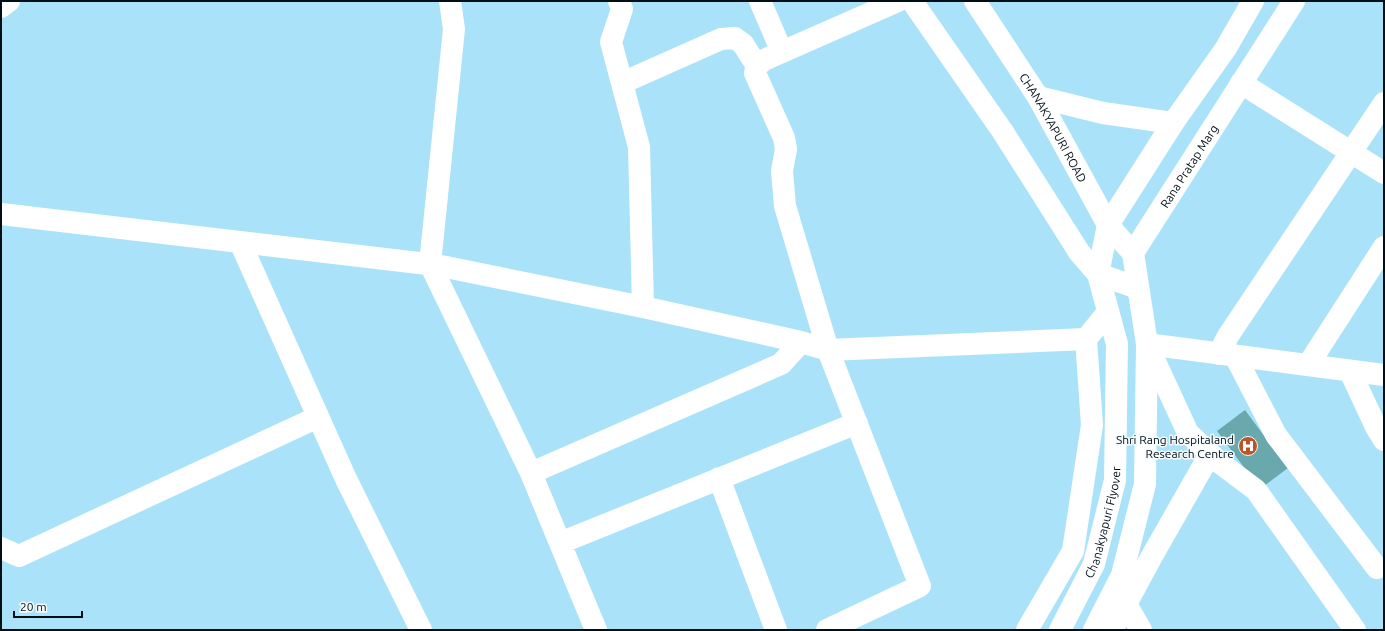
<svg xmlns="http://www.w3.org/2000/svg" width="1385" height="631" viewBox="0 0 1385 631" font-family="Ubuntu,sans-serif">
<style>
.building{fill:#69a8ad}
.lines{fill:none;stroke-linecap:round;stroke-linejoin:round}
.street{stroke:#fff;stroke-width:22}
.secondary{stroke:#fff;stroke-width:22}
.labels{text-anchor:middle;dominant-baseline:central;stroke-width:3;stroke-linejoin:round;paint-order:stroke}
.street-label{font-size:12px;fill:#000e15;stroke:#f6fbfd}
.poi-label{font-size:12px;fill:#000e15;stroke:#f6fbfd;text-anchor:end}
</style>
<rect width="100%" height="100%" fill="#aae3f9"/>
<path class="building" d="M 1245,410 L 1288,468 L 1260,489 L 1217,431 Z"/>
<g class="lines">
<path class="street" d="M 450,1 L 454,29 L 430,264 L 531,473 L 596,630
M 619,1 L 622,9 L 611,42 L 639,147 L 643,307
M 760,1 L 782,52
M 1,7 L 9,1
M 622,83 L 721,39 L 735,38 L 743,44 L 757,66
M 1241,83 L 1384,173
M 1,214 L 436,265 L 643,307 L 801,342 L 828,350 L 1086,339
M 240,242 L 346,479 L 421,630
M 1147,344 L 1188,433 L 1220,463 L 1256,490 L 1355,630
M 1147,344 L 1384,375
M 1219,354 L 1228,336 L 1384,103
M 1235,356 L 1276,435 L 1377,568
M 1308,365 L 1384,247
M 1350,371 L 1376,427 L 1384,440
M 531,473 L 781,364 L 801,342
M 719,478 L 776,630
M 560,543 L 857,423
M 1,548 L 19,556 L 318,417
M 1126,604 L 1141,630
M 827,630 L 920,586 L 828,350 L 785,206 L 782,171 L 786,149 L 784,138 L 755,73 L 757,66 L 764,60 L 898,1
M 1027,630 L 1073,551 L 1092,425 L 1086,339 L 1108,312
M 1112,630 L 1152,556 L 1210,454"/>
<g class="secondary">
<path d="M 912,1 L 1003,132 L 1079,252 L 1098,274 L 1138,288"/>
<path id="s1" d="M 975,1 L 1038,97 L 1108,225 L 1133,253"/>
<path d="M 1038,97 L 1103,113 L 1173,123"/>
<path id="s2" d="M 1060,630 L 1094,564 L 1115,480 L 1117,344 L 1098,274 L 1108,225 L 1173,123 L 1226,48 L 1253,1"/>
<path id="s3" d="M 1094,630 L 1122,575 L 1145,484 L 1147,344 L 1133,253 L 1294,1"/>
</g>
</g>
<defs>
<symbol id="hospital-disc" viewBox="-11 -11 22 22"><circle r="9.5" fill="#bc5628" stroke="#f6fbfd"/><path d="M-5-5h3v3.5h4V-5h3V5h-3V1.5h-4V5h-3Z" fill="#fff"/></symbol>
</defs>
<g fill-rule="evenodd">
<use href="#hospital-disc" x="1237" y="435" width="22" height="22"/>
</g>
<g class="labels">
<g class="street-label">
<text stroke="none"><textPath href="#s1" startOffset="149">CHANAKYAPURI ROAD</textPath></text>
<text stroke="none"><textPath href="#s3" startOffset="491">Rana Pratap Marg</textPath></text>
<text stroke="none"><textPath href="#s2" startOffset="117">Chanakyapuri Flyover</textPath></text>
</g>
<g class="poi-label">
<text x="1234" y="439">Shri Rang Hospitaland<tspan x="1234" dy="14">Research Centre</tspan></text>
</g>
</g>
<rect width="1385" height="631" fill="none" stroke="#000e15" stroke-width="4"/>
<path d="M14 611v6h68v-6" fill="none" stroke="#000e15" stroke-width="2"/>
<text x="20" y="611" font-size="12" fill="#000e15" stroke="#f6fbfd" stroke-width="3" paint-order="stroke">20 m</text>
</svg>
